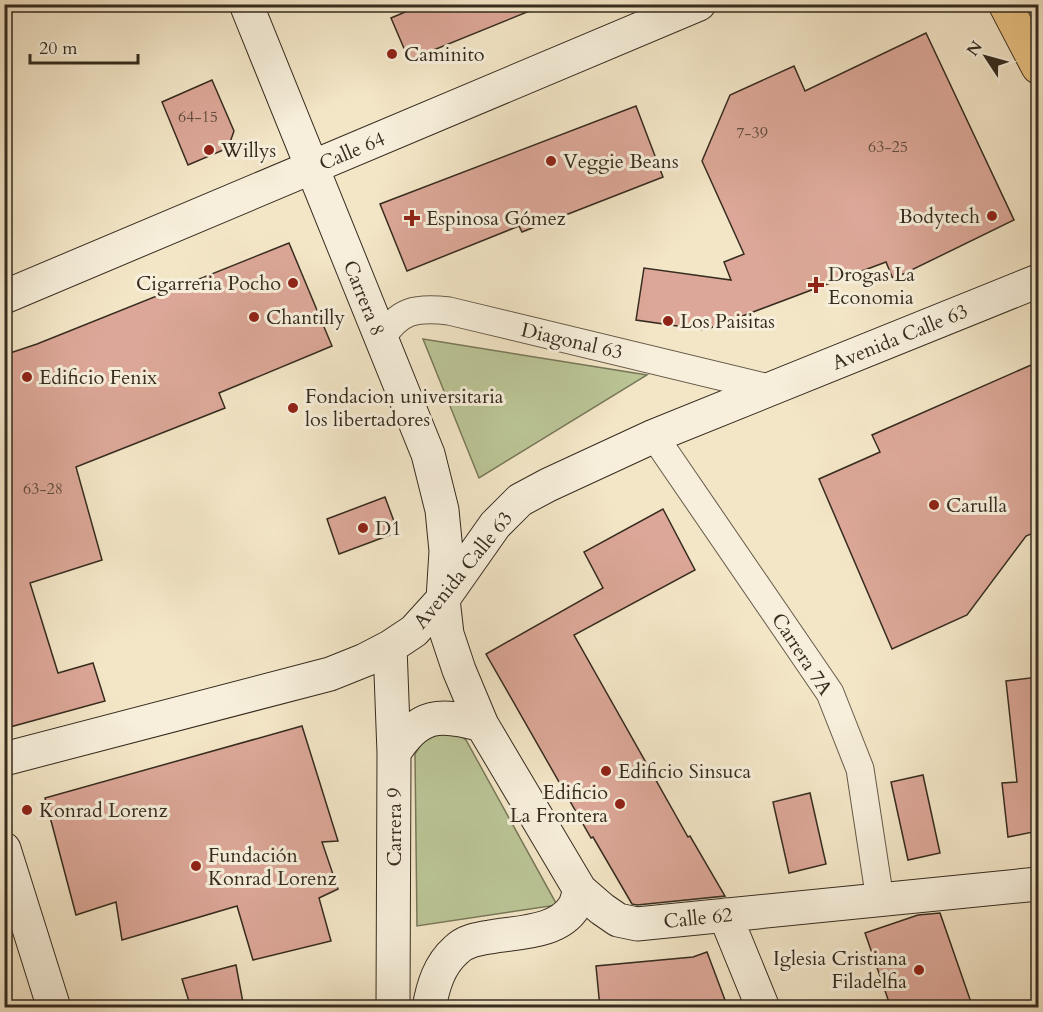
<svg xmlns="http://www.w3.org/2000/svg" width="1043" height="1012" viewBox="0 0 1043 1012" font-family="Cardo,serif">
<style>
.green{fill:#bbc596;stroke:#78785a;stroke-width:1.5}
.building{fill:#dca798;stroke:#362c1f;stroke-width:1.5}
.lines{fill:none;stroke-linecap:round;stroke-linejoin:round}
.street-casing{stroke:#655a49;stroke-width:29}
.secondary-casing{stroke:#362c1f;stroke-width:35}
.primary-casing{stroke:#362c1f;stroke-width:35}
.street{stroke:#f7efdb;stroke-width:27}
.secondary{stroke:#f7efdb;stroke-width:33}
.primary{stroke:#eac384;stroke-width:33}
.poi-dot{fill:#8f2418;stroke:#f7efdb;stroke-width:2}
.labels{text-anchor:middle;dominant-baseline:central;stroke-width:6;stroke-linejoin:round;paint-order:stroke}
.number-label{font-size:16px;fill:#604b3d}
.poi-label{font-size:20px;fill:#362c1f;stroke:#f7efdb;text-anchor:start}
.street-label{font-size:20px;fill:#362c1f;stroke:#f7efdb}
</style>
<rect width="100%" height="100%" fill="#f3e6c7"/>
<filter id="stains"><feTurbulence type="fractalNoise" baseFrequency=".00333" numOctaves="4"/><feColorMatrix values="0 0 0 0 .2 0 0 0 0 .09 0 0 0 0 .02 0 0 0 .5 -.17"/></filter>
<radialGradient id="worn" r=".72"><stop offset=".6" stop-color="#630" stop-opacity="0"/><stop offset="1" stop-color="#630" stop-opacity=".3"/></radialGradient>
<path class="green" d="M 423,339 L 647,375 L 479,478 Z
M 447,726 L 466,740 L 557,905 L 417,926 L 415,754 L 429,731 Z"/>
<path class="building" d="M 424,4 L 542,4 L 542,6 L 409,60 L 391,18 Z
M 926,33 L 1014,220 L 893,279 L 886,262 L 705,330 L 636,320 L 644,268 L 731,280 L 724,262 L 744,254 L 702,161 L 730,95 L 794,66 L 805,91 Z
M 212,80 L 234,131 L 228,148 L 188,165 L 162,102 Z
M 636,106 L 663,177 L 522,232 L 519,226 L 407,271 L 380,204 Z
M 289,243 L 332,346 L 219,393 L 225,408 L 76,467 L 102,560 L 30,583 L 58,673 L 93,663 L 105,701 L 10,727 L 4,707 L 4,355 L 37,344 Z
M 1038,362 L 1038,531 L 1026,536 L 967,615 L 892,649 L 819,479 L 880,452 L 872,435 Z
M 385,497 L 398,532 L 339,554 L 327,519 Z
M 663,509 L 695,570 L 574,635 L 688,837 L 690,836 L 725,896 L 637,905 L 632,904 L 593,837 L 591,838 L 486,654 L 603,588 L 584,552 Z
M 1038,677 L 1038,831 L 1008,837 L 1002,783 L 1017,782 L 1006,681 Z
M 302,726 L 338,841 L 322,842 L 338,889 L 319,898 L 331,941 L 253,960 L 237,906 L 122,940 L 116,902 L 76,915 L 45,798 Z
M 923,775 L 940,853 L 908,860 L 891,782 Z
M 810,793 L 826,864 L 789,873 L 773,802 Z
M 940,913 L 973,1008 L 891,1008 L 865,933 L 918,915 Z
M 707,952 L 728,1008 L 600,1008 L 596,966 L 693,957 Z
M 236,965 L 244,1008 L 191,1008 L 182,979 Z"/>
<g class="lines">
<defs>
<path id="street" d="M 381,339 C 399,310 416,307 449,311 L 773,389
M 654,436 L 830,693 L 860,769 L 880,900"/>
<path id="secondary" d="M 246,4 L 428,454 L 442,510 L 446,551 L 443,599 L 447,634 L 459,670 L 482,725 L 580,890 L 602,909 L 618,920 L 637,924 L 1038,884
M 4,297 L 699,4
M 390,647 L 394,753 L 393,1008
M 394,753 C 419,713 440,713 482,725
M 4,759 L 330,674 L 365,660 L 390,647 L 414,631 L 443,599 L 495,525 L 520,500 L 548,485 L 654,436 L 1038,281
M 4,849 L 54,1008
M 725,915 L 763,1008
M 429,1008 C 433,986 439,965 456,950 C 465,941 477,939 490,937 C 517,932 558,933 574,907 C 577,902 578,895 580,890"/>
<path id="primary" d="M 1005,4 L 1038,67"/>
</defs>
<use href="#street" class="street-casing"/>
<use href="#secondary" class="secondary-casing"/>
<use href="#primary" class="primary-casing"/>
<use href="#street" class="street"/>
<use href="#secondary" class="secondary"/>
<use href="#primary" class="primary"/>
</g>
<g class="poi-dot">
<circle cx="392" cy="54" r="6"/>
<circle cx="209" cy="150" r="6"/>
<circle cx="551" cy="161" r="6"/>
<circle cx="992" cy="216" r="6"/>
<path d="M409 209h6v6h6v6h-6v6h-6v-6h-6v-6h6z"/>
<circle cx="293" cy="283" r="6"/>
<path d="M813 276h6v6h6v6h-6v6h-6v-6h-6v-6h6z"/>
<circle cx="254" cy="317" r="6"/>
<circle cx="668" cy="321" r="6"/>
<circle cx="27" cy="377" r="6"/>
<circle cx="293" cy="408" r="6"/>
<circle cx="934" cy="505" r="6"/>
<circle cx="363" cy="528" r="6"/>
<circle cx="606" cy="771" r="6"/>
<circle cx="620" cy="804" r="6"/>
<circle cx="27" cy="810" r="6"/>
<circle cx="196" cy="866" r="6"/>
<circle cx="919" cy="970" r="6"/>
</g>
<g class="labels">
<g class="number-label">
<text x="198" y="117">64-15</text>
<text x="752" y="133">7-39</text>
<text x="888" y="147">63-25</text>
<text x="43" y="489">63-28</text>
</g>
<g class="poi-label">
<text x="404" y="54">Caminito</text>
<text x="221" y="150">Willys</text>
<text x="563" y="161">Veggie Beans</text>
<text x="980" y="216" text-anchor="end">Bodytech</text>
<text x="426" y="218">Espinosa Gómez</text>
<text x="828" y="274">Drogas La<tspan x="828" dy="23">Economia</tspan></text>
<text x="281" y="283" text-anchor="end">Cigarreria Pocho</text>
<text x="266" y="317">Chantilly</text>
<text x="680" y="321">Los Paisitas</text>
<text x="39" y="377">Edificio Fenix</text>
<text x="305" y="396">Fondacion universitaria<tspan x="305" dy="23">los libertadores</tspan></text>
<text x="946" y="505">Carulla</text>
<text x="375" y="528">D1</text>
<text x="618" y="771">Edificio Sinsuca</text>
<text x="608" y="792" text-anchor="end">Edificio<tspan x="608" dy="23">La Frontera</tspan></text>
<text x="39" y="810">Konrad Lorenz</text>
<text x="208" y="855">Fundación<tspan x="208" dy="23">Konrad Lorenz</tspan></text>
<text x="907" y="958" text-anchor="end">Iglesia Cristiana<tspan x="907" dy="23">Filadelfia</tspan></text>
</g>
<g class="street-label">
<text transform="translate(352 151) rotate(-23)">Calle 64</text>
<text transform="translate(364 298) rotate(68)">Carrera 8</text>
<text transform="translate(900 337) rotate(-22)">Avenida Calle 63</text>
<text transform="translate(572 341) rotate(13)">Diagonal 63</text>
<text transform="translate(463 570) rotate(-51)">Avenida Calle 63</text>
<text transform="translate(802 654) rotate(57)">Carrera 7A</text>
<text transform="translate(394 827) rotate(-90)">Carrera 9</text>
<text transform="translate(698 918) rotate(-6)">Calle 62</text>
</g>
</g>
<rect width="1043" height="1012" fill="none" stroke="#f3e6c7" stroke-width="24"/>
<rect x="6" y="6" width="1031" height="1000" fill="none" stroke="#362c1f" stroke-width="3"/>
<rect x="12" y="12" width="1019" height="988" fill="none" stroke="#362c1f" stroke-width="1.5"/>
<g transform="translate(986 57) rotate(306)" stroke="#f7efdb" stroke-width="4.5" paint-order="stroke">
<path d="M0-4.5L10 22L0 15L-10 22Z" fill="#362c1f"/>
<text y="-9" font-size="16" font-weight="bold" text-anchor="middle" fill="#362c1f">N</text>
</g>
<path d="M30 54v9h108v-9" fill="none" stroke="#362c1f" stroke-width="3"/>
<text x="39" y="54" font-size="18" fill="#362c1f" stroke="#f7efdb" stroke-width="4.5" paint-order="stroke">20 m</text>
<rect width="100%" height="100%" filter="url(#stains)"/>
<rect width="100%" height="100%" fill="url(#worn)"/>
</svg>
